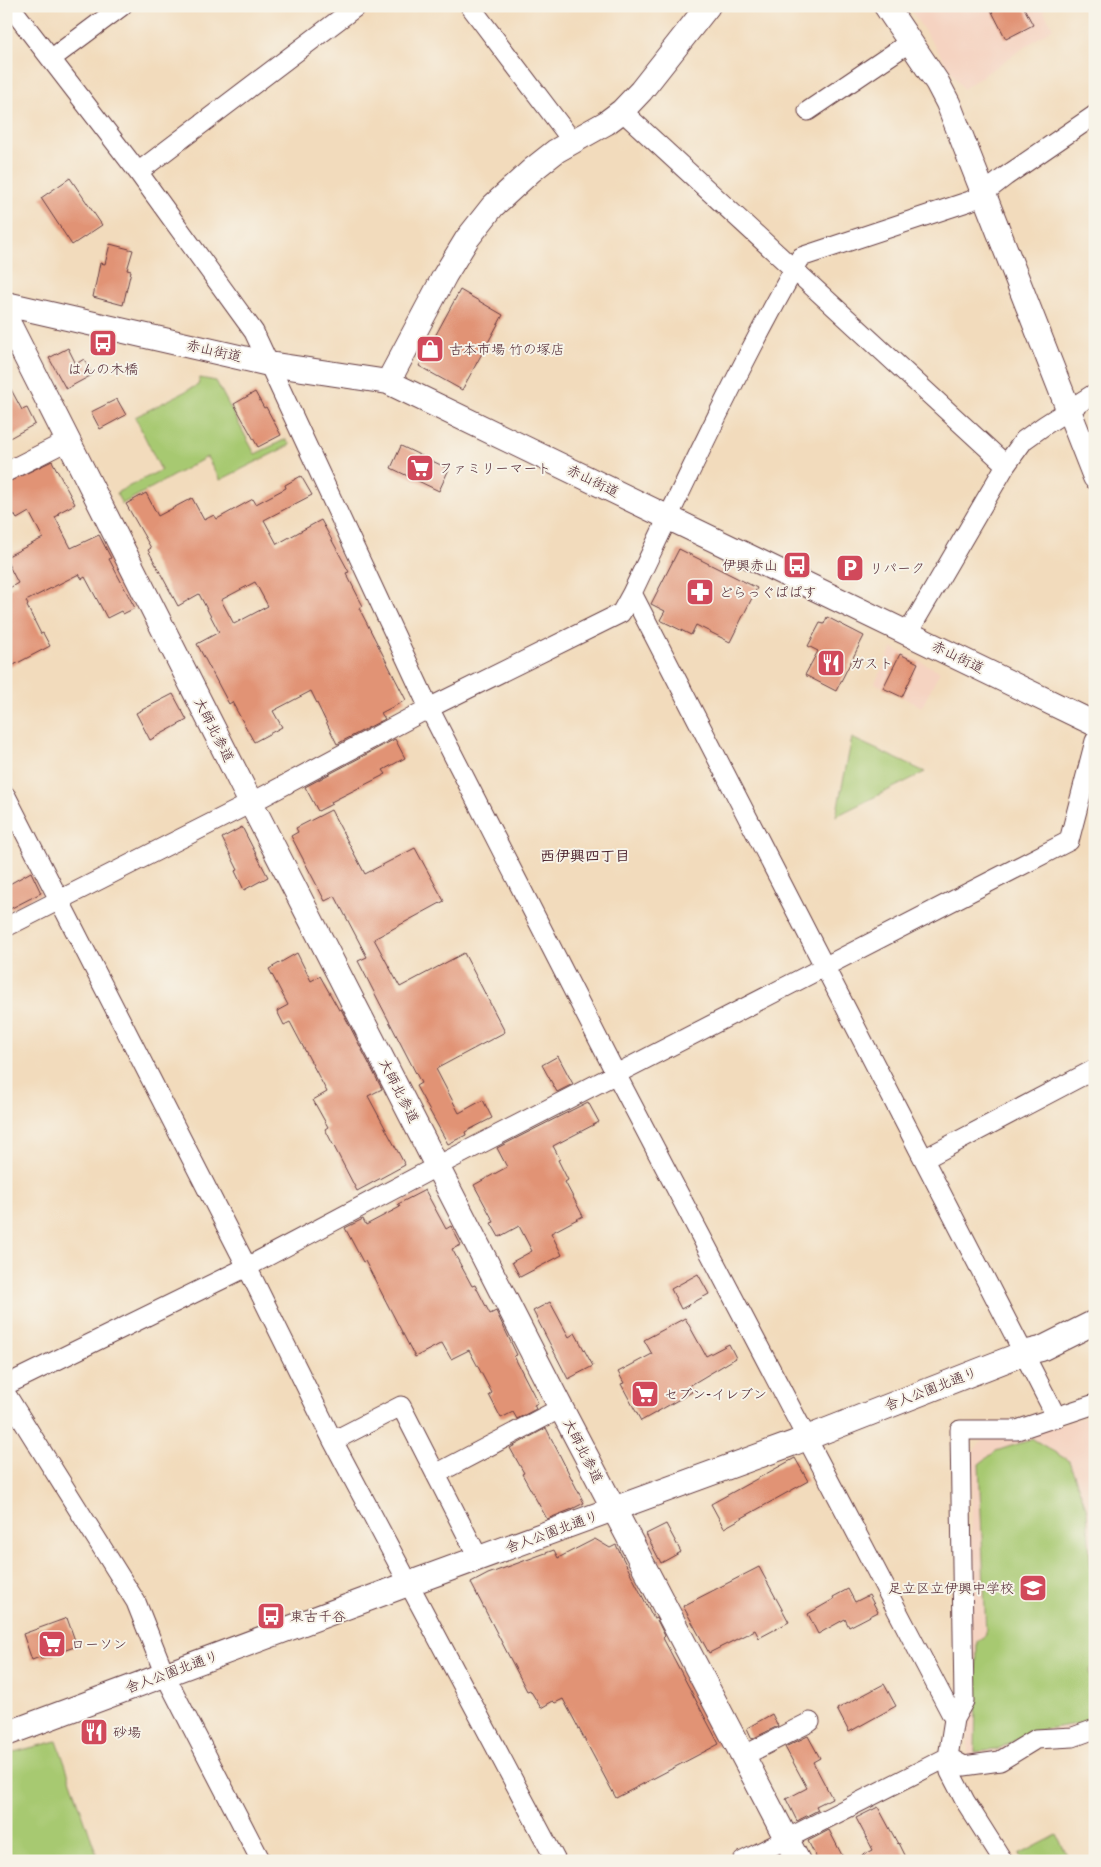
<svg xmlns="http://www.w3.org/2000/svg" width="1101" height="1867" viewBox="0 0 1101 1867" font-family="'Balsamiq Sans','Klee One',sans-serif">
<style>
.built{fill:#f5d3c1}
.green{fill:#a7c971;stroke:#78744e}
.building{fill:#e19374;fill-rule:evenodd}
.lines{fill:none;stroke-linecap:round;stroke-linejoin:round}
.minor-casing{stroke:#633b41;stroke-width:21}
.tertiary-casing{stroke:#633b41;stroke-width:26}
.minor{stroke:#fff;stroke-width:19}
.tertiary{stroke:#fff;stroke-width:24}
.labels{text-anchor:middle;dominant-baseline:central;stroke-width:4;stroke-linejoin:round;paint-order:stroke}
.poi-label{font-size:14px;fill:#4a1f2b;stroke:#f7f3e8;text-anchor:start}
.street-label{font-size:14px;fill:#4a1f2b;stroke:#f7f3e8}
.neighbourhood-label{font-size:15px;font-weight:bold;fill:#4a1f2b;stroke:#f7f3e8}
</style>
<rect width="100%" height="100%" fill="#f7f3e8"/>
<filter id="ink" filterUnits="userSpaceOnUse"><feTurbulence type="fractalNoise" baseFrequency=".02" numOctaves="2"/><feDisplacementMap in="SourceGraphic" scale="10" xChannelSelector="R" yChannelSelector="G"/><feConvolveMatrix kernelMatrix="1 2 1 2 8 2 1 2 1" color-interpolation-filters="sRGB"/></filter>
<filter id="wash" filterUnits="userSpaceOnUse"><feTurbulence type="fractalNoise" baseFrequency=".0096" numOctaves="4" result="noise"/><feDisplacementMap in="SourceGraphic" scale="20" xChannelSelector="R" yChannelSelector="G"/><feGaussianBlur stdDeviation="1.12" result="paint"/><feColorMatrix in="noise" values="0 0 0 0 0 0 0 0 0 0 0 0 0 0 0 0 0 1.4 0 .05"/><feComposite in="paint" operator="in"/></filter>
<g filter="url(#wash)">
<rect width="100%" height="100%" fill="#f2dbbc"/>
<path class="built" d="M 908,6 L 1041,6 L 1053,28 L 963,89 Z
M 892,648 L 940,671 L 922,707 L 875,683 Z
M 1095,1413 L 1095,1724 L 1000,1755 L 974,1759 L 968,1755 L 973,1452 L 982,1440 L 1018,1438 Z"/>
<path class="green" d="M 200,378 L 216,381 L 255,454 L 286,439 L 290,445 L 220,480 L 207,457 L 122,504 L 116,493 L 161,470 L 135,417 L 198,385 Z
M 852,738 L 925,772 L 836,816 Z
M 1033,1439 L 1069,1461 L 1087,1510 L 1095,1636 L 1095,1663 L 1090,1671 L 1092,1697 L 1095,1698 L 1095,1721 L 1034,1731 L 996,1750 L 975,1752 L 977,1641 L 986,1635 L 979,1464 L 996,1451 Z
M 57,1741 L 99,1861 L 6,1861 L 6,1754 Z
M 1057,1835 L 1070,1861 L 1023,1861 L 1019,1855 Z"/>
<g id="blocks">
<path class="building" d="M 989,6 L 1023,6 L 1033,25 L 1006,39 Z
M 70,178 L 102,225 L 72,245 L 41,198 Z
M 110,244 L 133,250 L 127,270 L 131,271 L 123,305 L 93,297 L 100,263 L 105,264 Z
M 460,290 L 503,315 L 462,390 L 419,366 Z
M 68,348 L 76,364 L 84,359 L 92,375 L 66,389 L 49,358 Z
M 6,380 L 22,410 L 27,408 L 35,424 L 6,440 Z
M 255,392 L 264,408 L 266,407 L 281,435 L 258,447 L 234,404 Z
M 117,399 L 126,415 L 100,429 L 91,412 Z
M 401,446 L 449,469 L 439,491 L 391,468 Z
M 52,461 L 75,504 L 58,513 L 59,515 L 55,517 L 71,548 L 99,535 L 111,558 L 109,559 L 135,608 L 123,614 L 121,611 L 107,618 L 85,577 L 82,579 L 79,574 L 63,582 L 26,601 L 28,605 L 27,606 L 41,634 L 43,633 L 50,646 L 6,669 L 6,621 L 11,618 L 6,608 L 6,590 L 18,583 L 6,560 L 6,557 L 43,538 L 29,512 L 17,519 L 14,514 L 6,518 L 6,483 Z
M 301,476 L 312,495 L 264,520 L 277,544 L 321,520 L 349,572 L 346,573 L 363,606 L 359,608 L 406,700 L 381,713 L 385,719 L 337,744 L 311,691 L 273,711 L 282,727 L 254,742 L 232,702 L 229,704 L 197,644 L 219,632 L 199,594 L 178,606 L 148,550 L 151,548 L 126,504 L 146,493 L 158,516 L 192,498 L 204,520 L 214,515 L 217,519 L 253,499 L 256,504 L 286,488 L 285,485 ZM 255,582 L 268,606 L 234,624 L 221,600 Z
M 679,549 L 757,588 L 730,642 L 696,625 L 691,635 L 660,620 L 665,611 L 651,604 Z
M 827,617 L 864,636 L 836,691 L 805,675 L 818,651 L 808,646 L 820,623 L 824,624 Z
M 900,654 L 918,663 L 902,697 L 883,688 Z
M 173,694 L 187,720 L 150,740 L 136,713 Z
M 395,739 L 405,758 L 383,770 L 386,774 L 331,802 L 332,804 L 318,811 L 305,787 Z
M 331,810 L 365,874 L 415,848 L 444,901 L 374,939 L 400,987 L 464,953 L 505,1032 L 436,1069 L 459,1113 L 483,1100 L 492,1118 L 465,1132 L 466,1135 L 448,1144 L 416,1086 L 421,1083 L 358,961 L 367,957 L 335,896 L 325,901 L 291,836 L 298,832 L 296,828 Z
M 242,827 L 268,877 L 244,890 L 235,871 L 238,870 L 222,838 Z
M 31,872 L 41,893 L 6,911 L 6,886 Z
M 297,953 L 311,981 L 320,976 L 339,1010 L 341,1009 L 382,1089 L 368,1096 L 405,1165 L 357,1191 L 325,1129 L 328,1127 L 313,1100 L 327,1092 L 290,1022 L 284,1025 L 277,1011 L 288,1005 L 269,969 Z
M 558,1056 L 573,1084 L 557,1092 L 542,1065 Z
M 588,1102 L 599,1122 L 553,1146 L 560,1159 L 558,1160 L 568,1180 L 565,1182 L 583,1216 L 551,1233 L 562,1255 L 520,1277 L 512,1262 L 532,1251 L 519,1226 L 499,1237 L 491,1223 L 494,1222 L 474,1185 L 507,1167 L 497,1148 Z
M 425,1190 L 446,1229 L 451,1226 L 461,1245 L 452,1249 L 472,1286 L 475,1285 L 490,1314 L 496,1311 L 517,1355 L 514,1356 L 538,1403 L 534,1405 L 536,1409 L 517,1419 L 513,1412 L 501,1418 L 489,1395 L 492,1393 L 469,1350 L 451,1359 L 442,1343 L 415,1357 L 365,1261 L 363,1262 L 345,1228 L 363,1219 L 366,1225 L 400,1207 L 398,1204 Z
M 698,1274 L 709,1294 L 681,1309 L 671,1289 Z
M 550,1302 L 569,1337 L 575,1333 L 593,1366 L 568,1379 L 533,1311 Z
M 685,1318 L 706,1356 L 729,1344 L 736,1358 L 689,1386 L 692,1392 L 641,1421 L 621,1384 L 624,1383 L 618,1372 L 652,1354 L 644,1340 Z
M 546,1428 L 584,1503 L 570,1510 L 547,1519 L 522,1474 L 524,1473 L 510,1448 Z
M 795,1458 L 808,1481 L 724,1528 L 711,1504 Z
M 666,1524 L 681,1552 L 661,1563 L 646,1534 Z
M 595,1539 L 610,1548 L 616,1545 L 654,1619 L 656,1618 L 665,1636 L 663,1638 L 719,1744 L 616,1798 L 563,1699 L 555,1703 L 553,1701 L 541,1708 L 530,1690 L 527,1691 L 471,1583 L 488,1574 L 554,1550 L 558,1558 Z
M 759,1567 L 789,1622 L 759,1638 L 755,1630 L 709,1653 L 683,1606 Z
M 848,1589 L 855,1602 L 869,1595 L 878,1612 L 849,1627 L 845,1619 L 818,1634 L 808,1614 L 834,1599 L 833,1597 Z
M 67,1618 L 77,1646 L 41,1659 L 40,1657 L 32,1660 L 23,1634 Z
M 884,1684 L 896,1706 L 849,1732 L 837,1709 Z
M 772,1714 L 778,1726 L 752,1739 L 747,1728 Z
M 808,1736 L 820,1758 L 813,1762 L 832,1798 L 816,1806 L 818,1810 L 797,1821 L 786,1799 L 807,1788 L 785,1747 Z
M 878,1807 L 898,1844 L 899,1843 L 908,1861 L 852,1861 L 873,1850 L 856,1818 Z
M 829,1830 L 845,1861 L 818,1861 L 808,1841 Z"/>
</g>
</g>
<g filter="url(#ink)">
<use href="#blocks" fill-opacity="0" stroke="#633b41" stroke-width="1"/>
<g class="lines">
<defs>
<path id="minor" d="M 10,6 L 138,172 L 254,332 L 429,708 L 616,1074 L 954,1719
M 470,6 L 573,142
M 51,59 L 122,6
M 622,111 L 1006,465
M 808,111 L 910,42
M 138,172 L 357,6
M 6,472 L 69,440
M 908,633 L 1006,465 L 1024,440 L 1045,425 L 1095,393
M 6,796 L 247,1267 L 333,1441 L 556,1861
M 6,927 L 251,803 L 429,708 L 621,613 L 632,593
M 924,1159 L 1095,1069
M 6,1385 L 247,1267 L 447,1161 L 1069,841 L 1095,741
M 6,1394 L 136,1602 L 165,1675 L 261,1861
M 1057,1418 L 632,593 C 686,480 739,366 801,257 L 970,201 L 984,193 L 1006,176 L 1095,115
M 333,1441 L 401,1406 L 479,1559
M 436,1474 L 561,1408
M 743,1756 L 810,1722
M 743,1861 L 948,1757 L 964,1766 L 1000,1761 L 1036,1739 L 1073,1737 L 1095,1729
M 1003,1861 L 965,1801 L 950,1772 L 948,1757 L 954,1719 L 964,1701 L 960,1430 L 1017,1430 L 1095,1404"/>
<path id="tertiary" d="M 886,6 L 937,82 L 948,103 L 1095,477
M 6,304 L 269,364 L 388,382 L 1095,724
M 6,318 L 251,803 L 561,1408 L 798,1861
M 388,382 L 445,275 L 467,239 L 493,206 L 532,170 L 556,151 L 606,123 L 622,111 L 641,91 L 708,6
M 6,1734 L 408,1584 L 794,1443 L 1024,1353 L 1041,1349 L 1095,1322"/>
</defs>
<use href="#minor" class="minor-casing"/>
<use href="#tertiary" class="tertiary-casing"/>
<use href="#minor" class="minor"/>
<use href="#tertiary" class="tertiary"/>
</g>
</g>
<defs>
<symbol id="bus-square" viewBox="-11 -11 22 22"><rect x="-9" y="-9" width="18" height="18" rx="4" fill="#d1495b" stroke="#f7f3e8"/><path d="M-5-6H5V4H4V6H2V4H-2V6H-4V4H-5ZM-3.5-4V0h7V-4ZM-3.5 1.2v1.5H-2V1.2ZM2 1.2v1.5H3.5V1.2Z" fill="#fff"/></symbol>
<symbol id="shop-square" viewBox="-11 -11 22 22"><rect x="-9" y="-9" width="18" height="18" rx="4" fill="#d1495b" stroke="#f7f3e8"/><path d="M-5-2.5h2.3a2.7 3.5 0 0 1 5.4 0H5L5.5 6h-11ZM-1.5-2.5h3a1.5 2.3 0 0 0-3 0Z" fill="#fff"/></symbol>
<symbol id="supermarket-square" viewBox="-11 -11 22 22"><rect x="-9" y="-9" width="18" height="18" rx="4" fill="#d1495b" stroke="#f7f3e8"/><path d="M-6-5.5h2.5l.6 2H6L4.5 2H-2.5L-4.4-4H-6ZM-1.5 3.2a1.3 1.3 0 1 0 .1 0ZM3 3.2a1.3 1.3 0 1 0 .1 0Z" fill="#fff"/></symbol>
<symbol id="parking-square" viewBox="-11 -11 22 22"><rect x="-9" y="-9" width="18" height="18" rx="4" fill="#d1495b" stroke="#f7f3e8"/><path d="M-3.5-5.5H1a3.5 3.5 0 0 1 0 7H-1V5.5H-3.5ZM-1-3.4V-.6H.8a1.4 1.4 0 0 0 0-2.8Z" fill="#fff"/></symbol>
<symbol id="pharmacy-square" viewBox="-11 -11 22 22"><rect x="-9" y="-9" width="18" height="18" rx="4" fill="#d1495b" stroke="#f7f3e8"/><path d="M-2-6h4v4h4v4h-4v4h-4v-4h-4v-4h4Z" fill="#fff"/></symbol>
<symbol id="restaurant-square" viewBox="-11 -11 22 22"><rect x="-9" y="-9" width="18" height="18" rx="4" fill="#d1495b" stroke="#f7f3e8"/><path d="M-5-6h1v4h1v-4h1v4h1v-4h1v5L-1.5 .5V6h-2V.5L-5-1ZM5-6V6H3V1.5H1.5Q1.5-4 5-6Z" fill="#fff"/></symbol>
<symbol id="school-square" viewBox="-11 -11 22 22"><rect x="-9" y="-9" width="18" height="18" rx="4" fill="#d1495b" stroke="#f7f3e8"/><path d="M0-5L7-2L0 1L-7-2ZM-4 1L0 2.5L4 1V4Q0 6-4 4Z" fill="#fff"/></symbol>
</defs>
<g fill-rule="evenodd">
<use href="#bus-square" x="87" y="327" width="32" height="32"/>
<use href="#shop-square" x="414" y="333" width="32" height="32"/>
<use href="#supermarket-square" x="404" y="452" width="32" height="32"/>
<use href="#bus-square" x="781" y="549" width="32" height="32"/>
<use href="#parking-square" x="834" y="552" width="32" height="32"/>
<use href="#pharmacy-square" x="684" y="576" width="32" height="32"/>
<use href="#restaurant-square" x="815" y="647" width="32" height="32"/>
<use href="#supermarket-square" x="629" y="1378" width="32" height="32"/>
<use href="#school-square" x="1017" y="1572" width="32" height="32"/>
<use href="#bus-square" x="255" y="1600" width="32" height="32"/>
<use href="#supermarket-square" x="36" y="1628" width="32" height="32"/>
<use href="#restaurant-square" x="78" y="1716" width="32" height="32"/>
</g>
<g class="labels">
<g class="poi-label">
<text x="449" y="349">古本市場 竹の塚店</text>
<text x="103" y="369" text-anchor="middle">はんの木橋</text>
<text x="439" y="468">ファミリーマート</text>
<text x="778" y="565" text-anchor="end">伊興赤山</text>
<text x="869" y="568">リパーク</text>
<text x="719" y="592">どらっぐぱぱす</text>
<text x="850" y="663">ガスト</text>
<text x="664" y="1394">セブン-イレブン</text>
<text x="1014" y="1588" text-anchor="end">足立区立伊興中学校</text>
<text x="290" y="1616">東古千谷</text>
<text x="71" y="1644">ローソン</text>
<text x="113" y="1732">砂場</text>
</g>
<g class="street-label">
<text transform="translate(214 351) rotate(13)">赤山街道</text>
<text transform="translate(593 481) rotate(26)">赤山街道</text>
<text transform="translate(958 657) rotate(26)">赤山街道</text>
<text transform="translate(214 730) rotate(63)">大師北参道</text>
<text transform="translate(399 1091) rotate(63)">大師北参道</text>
<text transform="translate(931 1389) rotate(-21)">舎人公園北通り</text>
<text transform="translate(583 1451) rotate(63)">大師北参道</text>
<text transform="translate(552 1532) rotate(-20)">舎人公園北通り</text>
<text transform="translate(172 1672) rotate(-20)">舎人公園北通り</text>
</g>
<g class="neighbourhood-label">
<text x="585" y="856">西伊興四丁目</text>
</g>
</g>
<rect width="1101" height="1867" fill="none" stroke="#f7f3e8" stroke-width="25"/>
</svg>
